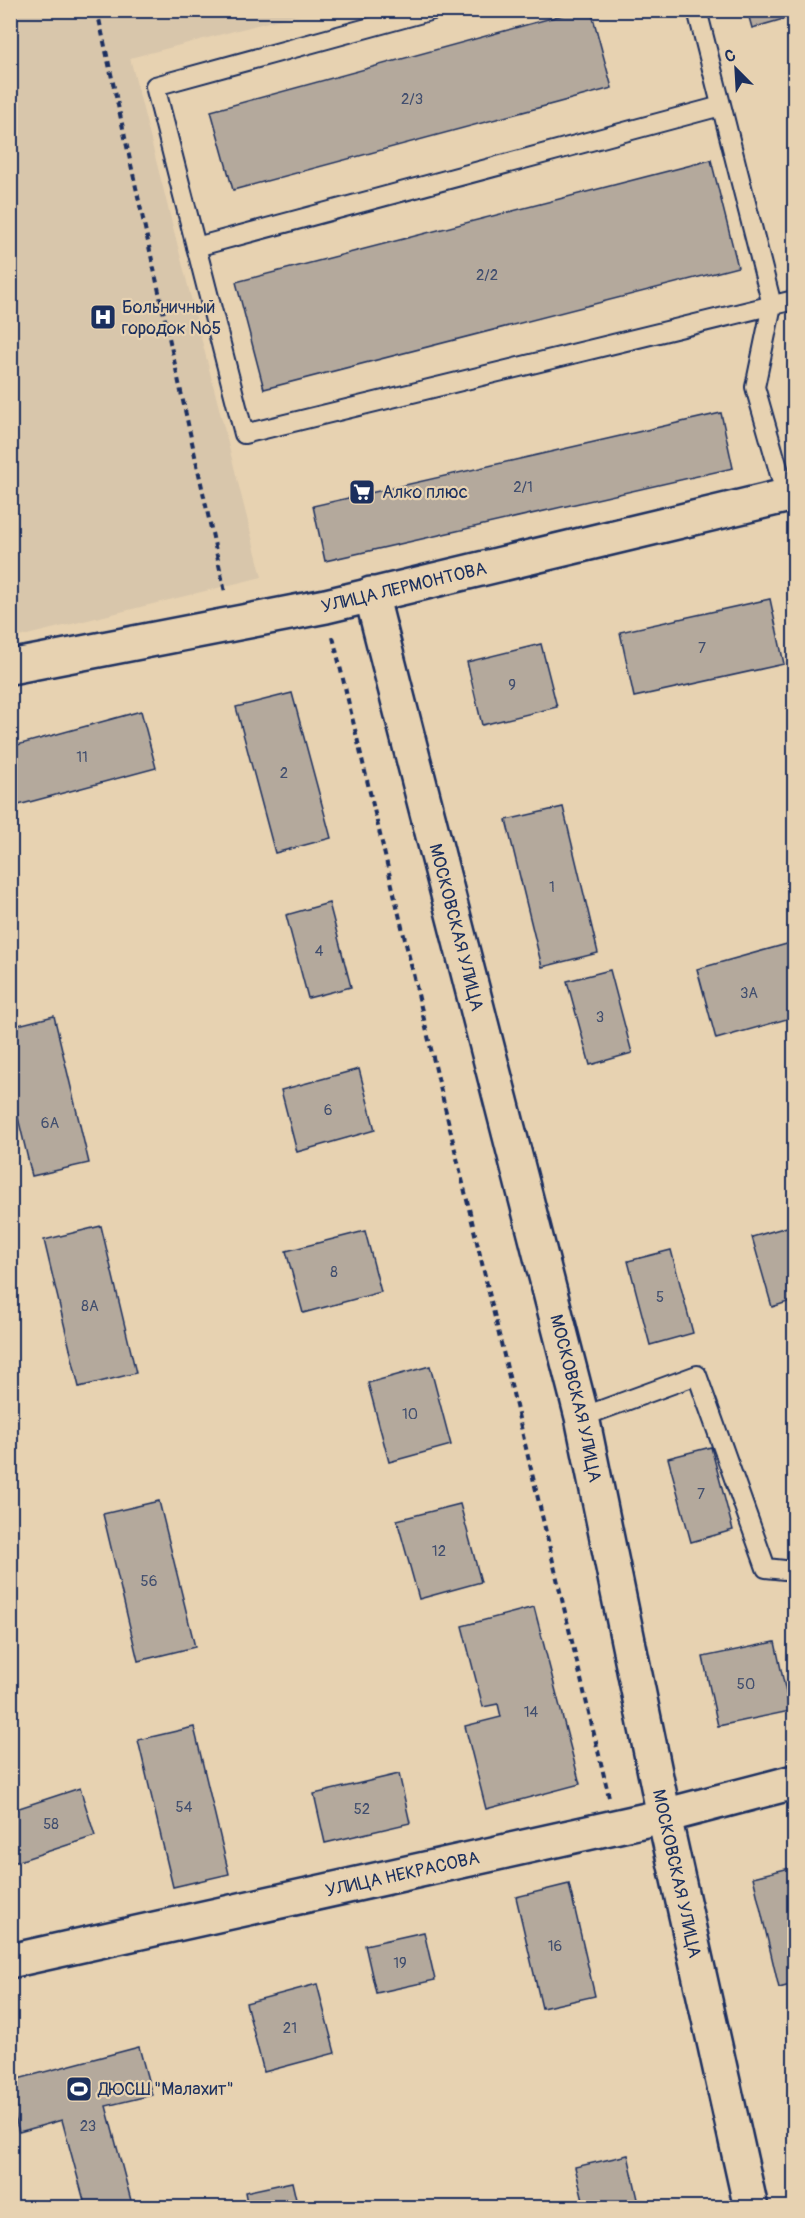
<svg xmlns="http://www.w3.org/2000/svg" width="805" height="2218" viewBox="0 0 805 2218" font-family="Pangolin,sans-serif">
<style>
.built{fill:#d8c6ab}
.building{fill:#b4a99c;stroke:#1b2f5e;stroke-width:1.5}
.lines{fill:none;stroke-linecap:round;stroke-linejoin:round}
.service-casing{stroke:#1b2f5e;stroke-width:22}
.minor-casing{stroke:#1b2f5e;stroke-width:38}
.path{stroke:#1b2f5e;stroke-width:4;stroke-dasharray:6 4.5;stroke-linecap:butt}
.service{stroke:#e7d2b1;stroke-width:18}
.minor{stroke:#e7d2b1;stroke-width:33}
.labels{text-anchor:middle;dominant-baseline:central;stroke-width:4.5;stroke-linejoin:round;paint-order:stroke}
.number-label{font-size:15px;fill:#414e6e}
.poi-label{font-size:18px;fill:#1b2f5e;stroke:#e7d2b1;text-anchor:start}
.street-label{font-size:18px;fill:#1b2f5e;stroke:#e7d2b1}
</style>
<rect width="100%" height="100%" fill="#e7d2b1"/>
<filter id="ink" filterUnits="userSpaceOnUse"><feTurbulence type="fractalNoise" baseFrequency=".0167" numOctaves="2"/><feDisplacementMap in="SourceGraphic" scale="12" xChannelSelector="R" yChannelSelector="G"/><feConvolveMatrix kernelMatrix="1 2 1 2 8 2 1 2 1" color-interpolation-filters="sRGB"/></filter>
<g filter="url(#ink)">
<path class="built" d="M 10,11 L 311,11 L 130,58 L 262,577 L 11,639 Z"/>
<path class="building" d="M 581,10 L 591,10 L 612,88 L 233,190 L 211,111 Z
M 747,10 L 794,10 L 794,16 L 752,28 Z
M 711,160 L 738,267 L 264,389 L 236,282 Z
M 721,413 L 733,468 L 325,561 L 313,506 Z
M 770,599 L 784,664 L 634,697 L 620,632 Z
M 541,644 L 557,707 L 482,725 L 467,662 Z
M 292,693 L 331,838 L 275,853 L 236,707 Z
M 141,711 L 156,768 L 11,807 L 10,747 Z
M 563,807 L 598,953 L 542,967 L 506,820 Z
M 329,903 L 351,987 L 308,998 L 286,915 Z
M 794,942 L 794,1017 L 716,1039 L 697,969 Z
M 610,970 L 632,1053 L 590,1065 L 567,981 Z
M 54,1016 L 89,1163 L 32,1176 L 10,1084 L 10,1027 Z
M 359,1069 L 375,1130 L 297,1152 L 281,1090 Z
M 794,1225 L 794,1300 L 772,1307 L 752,1237 Z
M 101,1226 L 136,1373 L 79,1387 L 44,1240 Z
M 365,1231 L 381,1292 L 303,1313 L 286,1251 Z
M 671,1250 L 693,1333 L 650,1345 L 628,1261 Z
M 430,1366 L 451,1445 L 389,1462 L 368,1383 Z
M 711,1447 L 733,1530 L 691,1542 L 668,1458 Z
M 159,1501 L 195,1647 L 138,1661 L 103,1514 Z
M 460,1504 L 481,1582 L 419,1599 L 397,1520 Z
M 534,1607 L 580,1784 L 486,1809 L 465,1726 L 501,1717 L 498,1704 L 483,1707 L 462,1626 Z
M 775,1642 L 790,1711 L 718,1726 L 703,1657 Z
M 194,1727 L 229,1874 L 173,1887 L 138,1740 Z
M 399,1774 L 410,1823 L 325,1843 L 314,1794 Z
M 80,1788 L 95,1836 L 10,1864 L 10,1811 Z
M 794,1867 L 794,1984 L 779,1988 L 753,1877 Z
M 569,1884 L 595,1996 L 542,2008 L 516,1897 Z
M 424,1932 L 435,1980 L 376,1993 L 365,1945 Z
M 317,1984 L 335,2053 L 264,2072 L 246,2003 Z
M 139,2047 L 152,2095 L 106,2106 L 133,2208 L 86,2208 L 62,2120 L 19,2132 L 10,2100 L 10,2081 Z
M 628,2155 L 640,2208 L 585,2208 L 575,2167 Z
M 292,2182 L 298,2208 L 248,2208 L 245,2192 Z"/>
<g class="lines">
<defs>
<path id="service" d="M 433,10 L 155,86 L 244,434 L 794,300
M 697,10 L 772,305 L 755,387 L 786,496
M 196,247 L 721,106
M 582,1417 L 697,1375 L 766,1568 L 794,1571"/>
<g id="minor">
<path id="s1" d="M 371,594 L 582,1417 L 664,1816 L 751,2208"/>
<path id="s2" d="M 10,667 L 326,606 L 794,494"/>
<path id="s3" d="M 10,1961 L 664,1816 L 794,1782"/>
</g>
</defs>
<use href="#service" class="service-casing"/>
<use href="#minor" class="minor-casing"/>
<path class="path" d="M 97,10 L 225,592
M 333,637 L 609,1797"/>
<use href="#service" class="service"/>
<use href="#minor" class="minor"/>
</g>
</g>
<defs>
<symbol id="hospital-square" viewBox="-11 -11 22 22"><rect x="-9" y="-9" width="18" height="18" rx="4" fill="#1b2f5e" stroke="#e7d2b1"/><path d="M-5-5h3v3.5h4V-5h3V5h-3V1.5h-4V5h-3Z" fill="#fff"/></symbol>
<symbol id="supermarket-square" viewBox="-11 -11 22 22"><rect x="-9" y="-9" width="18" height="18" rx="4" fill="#1b2f5e" stroke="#e7d2b1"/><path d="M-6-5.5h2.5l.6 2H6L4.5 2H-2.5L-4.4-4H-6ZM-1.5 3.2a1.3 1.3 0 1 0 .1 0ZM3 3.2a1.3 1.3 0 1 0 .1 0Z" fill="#fff"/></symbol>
<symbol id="stadium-square" viewBox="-11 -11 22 22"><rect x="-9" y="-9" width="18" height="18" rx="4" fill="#1b2f5e" stroke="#e7d2b1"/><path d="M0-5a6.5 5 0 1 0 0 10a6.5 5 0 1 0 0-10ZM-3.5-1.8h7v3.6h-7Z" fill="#fff"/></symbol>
</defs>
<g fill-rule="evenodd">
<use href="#hospital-square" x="88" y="302" width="30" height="30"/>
<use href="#supermarket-square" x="347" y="477" width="30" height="30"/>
<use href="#stadium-square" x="64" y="2074" width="30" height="30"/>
</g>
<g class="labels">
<g class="number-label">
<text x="412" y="99">2/3</text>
<text x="487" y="275">2/2</text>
<text x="523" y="487">2/1</text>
<text x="702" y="648">7</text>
<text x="512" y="685">9</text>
<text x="82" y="757">11</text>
<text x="284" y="773">2</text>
<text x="552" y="887">1</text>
<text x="319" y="951">4</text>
<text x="749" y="993">3А</text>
<text x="600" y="1017">3</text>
<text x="328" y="1110">6</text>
<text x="50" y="1123">6А</text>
<text x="334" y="1272">8</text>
<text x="660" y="1297">5</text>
<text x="90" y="1306">8А</text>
<text x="410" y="1414">10</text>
<text x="701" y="1494">7</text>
<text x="439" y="1551">12</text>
<text x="149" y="1581">56</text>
<text x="746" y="1684">50</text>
<text x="531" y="1712">14</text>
<text x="184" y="1807">54</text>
<text x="362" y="1809">52</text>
<text x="51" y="1824">58</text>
<text x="555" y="1946">16</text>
<text x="400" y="1963">19</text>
<text x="290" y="2028">21</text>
<text x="88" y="2126">23</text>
</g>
<g class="poi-label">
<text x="122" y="307">Больничный<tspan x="122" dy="21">городок №5</tspan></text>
<text x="382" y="492">Алко плюс</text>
<text x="98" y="2089">ДЮСШ "Малахит"</text>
</g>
<g class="street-label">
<text stroke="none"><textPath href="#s2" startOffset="402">УЛИЦА ЛЕРМОНТОВА</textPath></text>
<text stroke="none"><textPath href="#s1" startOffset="344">МОСКОВСКАЯ УЛИЦА</textPath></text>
<text stroke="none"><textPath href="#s1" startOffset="830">МОСКОВСКАЯ УЛИЦА</textPath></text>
<text stroke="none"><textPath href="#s1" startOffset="1316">МОСКОВСКАЯ УЛИЦА</textPath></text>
<text stroke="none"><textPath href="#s3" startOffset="402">УЛИЦА НЕКРАСОВА</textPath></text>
</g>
</g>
<rect width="805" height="2218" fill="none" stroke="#e7d2b1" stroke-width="36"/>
<rect x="18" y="18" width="769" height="2182" fill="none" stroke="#1b2f5e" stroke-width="2" filter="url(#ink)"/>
<g transform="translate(736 69) rotate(336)" stroke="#e7d2b1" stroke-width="4.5" paint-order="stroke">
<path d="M0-4.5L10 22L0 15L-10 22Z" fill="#1b2f5e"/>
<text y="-9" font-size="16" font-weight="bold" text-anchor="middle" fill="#1b2f5e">С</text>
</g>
</svg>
